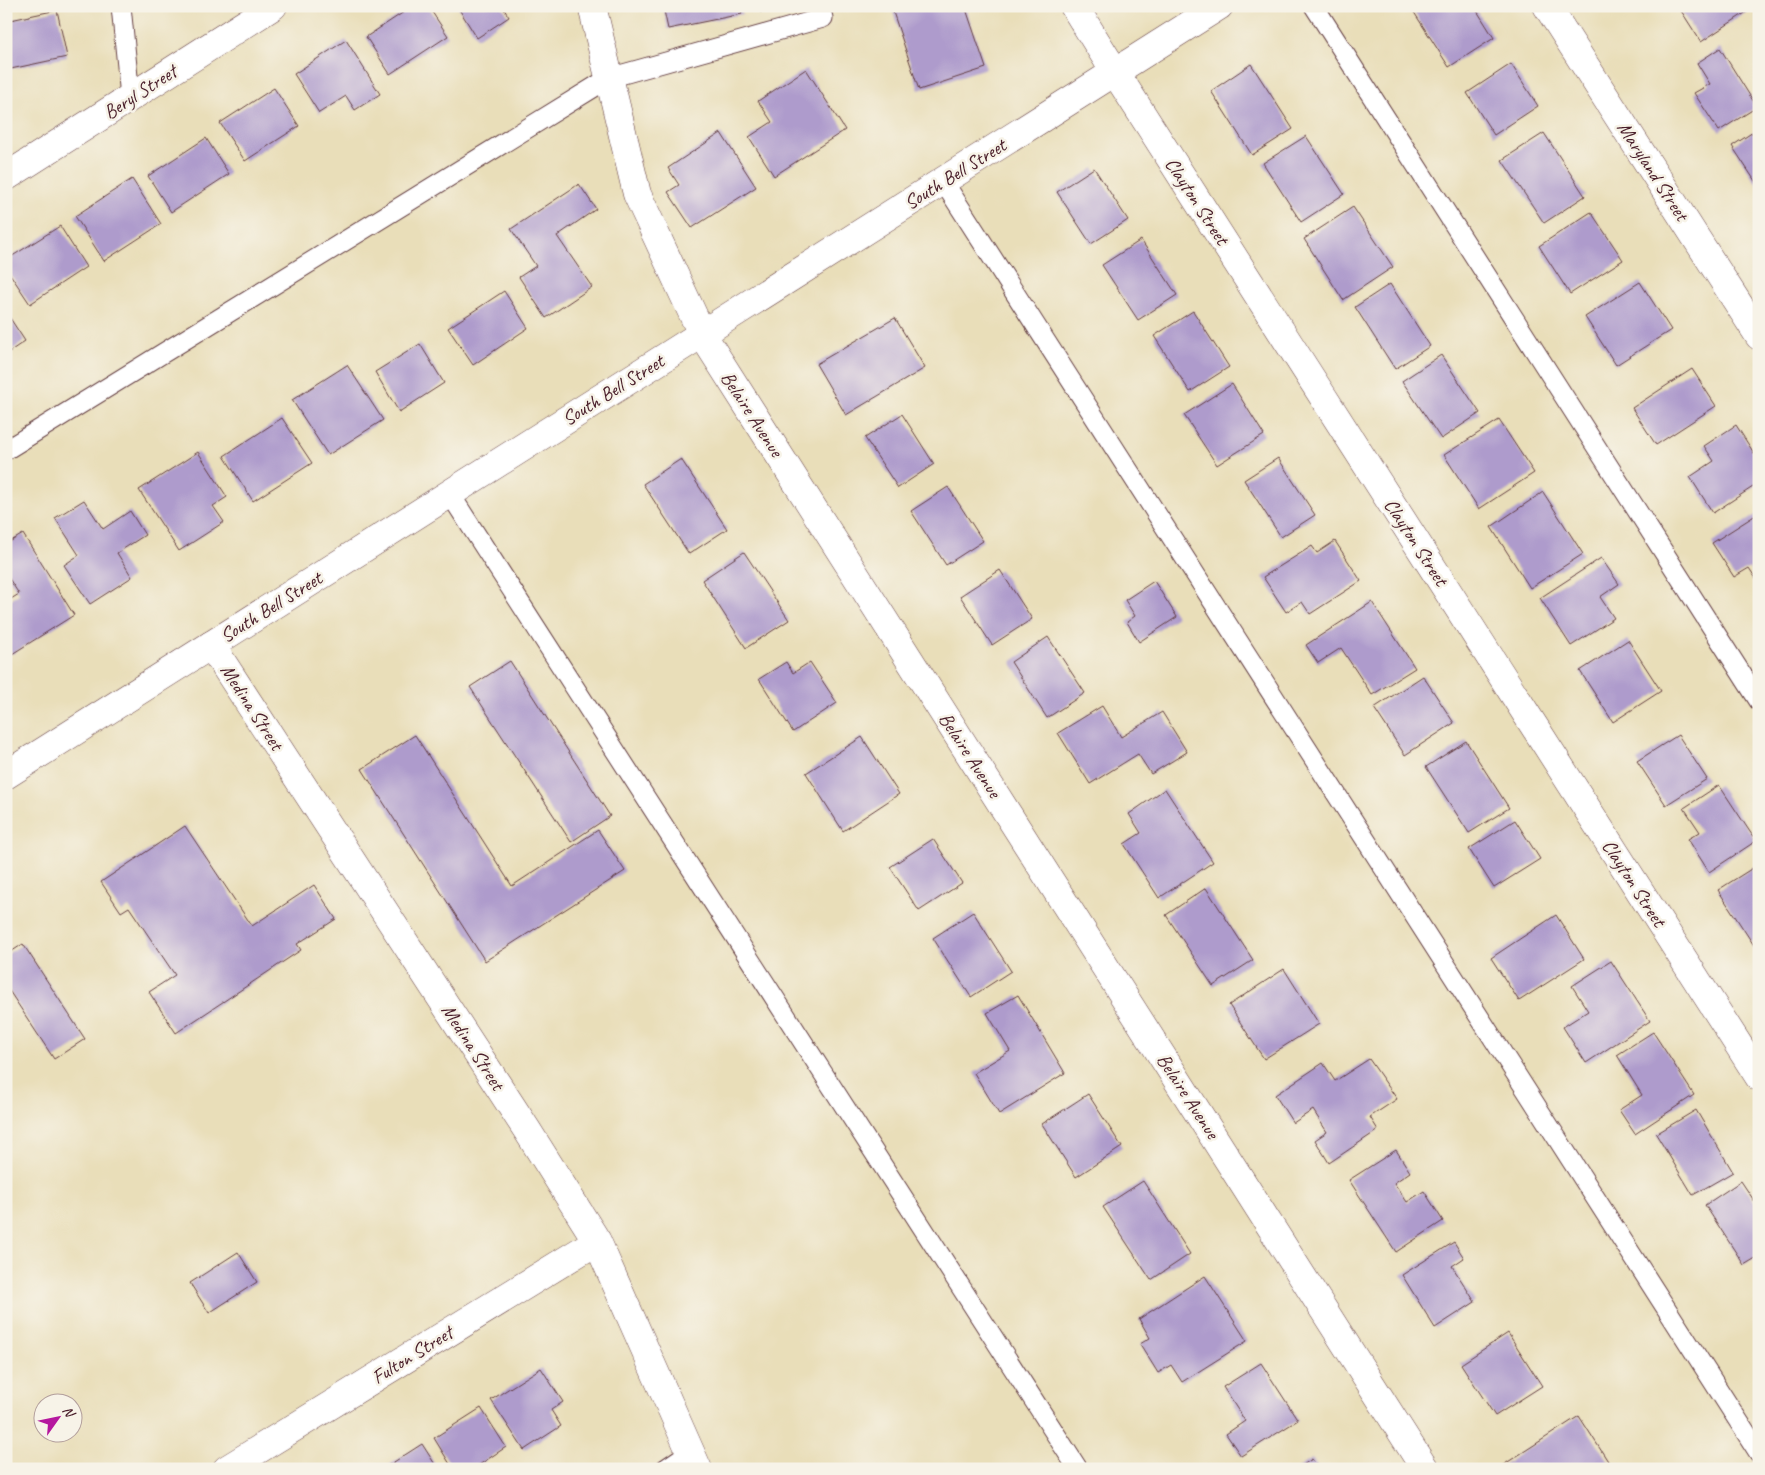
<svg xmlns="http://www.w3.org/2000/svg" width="1765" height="1475" viewBox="0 0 1765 1475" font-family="Caveat,sans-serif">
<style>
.building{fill:#ae9bcc}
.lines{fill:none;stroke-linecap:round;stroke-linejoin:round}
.lane-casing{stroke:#623c40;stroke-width:21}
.street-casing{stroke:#623c40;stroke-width:29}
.secondary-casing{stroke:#623c40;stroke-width:29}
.lane{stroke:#fff;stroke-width:19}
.street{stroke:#fff;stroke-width:28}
.secondary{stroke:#fff;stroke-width:28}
.labels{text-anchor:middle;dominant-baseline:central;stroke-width:5;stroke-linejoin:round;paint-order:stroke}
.street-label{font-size:20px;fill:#4a1f2b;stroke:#f7f3e8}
</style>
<rect width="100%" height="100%" fill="#f7f3e8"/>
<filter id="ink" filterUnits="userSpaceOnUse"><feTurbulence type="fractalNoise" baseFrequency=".02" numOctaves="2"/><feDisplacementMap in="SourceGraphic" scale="10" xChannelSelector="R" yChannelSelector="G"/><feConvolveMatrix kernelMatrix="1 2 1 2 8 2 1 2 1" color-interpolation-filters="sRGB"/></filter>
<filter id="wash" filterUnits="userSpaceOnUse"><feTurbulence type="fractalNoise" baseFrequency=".0096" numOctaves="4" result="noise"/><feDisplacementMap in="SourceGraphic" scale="20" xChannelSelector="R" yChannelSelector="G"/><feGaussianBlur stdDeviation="1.12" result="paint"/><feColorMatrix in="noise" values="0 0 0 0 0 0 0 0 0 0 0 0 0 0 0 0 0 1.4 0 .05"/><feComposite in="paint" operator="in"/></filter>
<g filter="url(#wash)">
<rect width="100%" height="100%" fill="#e9deb9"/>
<g id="blocks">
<path class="building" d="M 413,6 L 428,6 L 448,36 L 390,74 L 366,37 Z
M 457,6 L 502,6 L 509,17 L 477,38 Z
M 663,6 L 740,6 L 742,14 L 668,29 Z
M 759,6 L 784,6 L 784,7 L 760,12 Z
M 910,6 L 965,6 L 986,68 L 919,90 L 893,12 Z
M 1410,6 L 1474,6 L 1494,38 L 1449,67 Z
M 1678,6 L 1745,6 L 1748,11 L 1701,42 Z
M 57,10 L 67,57 L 6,70 L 6,21 Z
M 346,40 L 380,94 L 355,110 L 346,96 L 319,113 L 294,74 Z
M 1720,48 L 1757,107 L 1719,131 L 1694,93 L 1710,84 L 1697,63 Z
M 1251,64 L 1293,129 L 1252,155 L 1211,91 Z
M 1511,64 L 1538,106 L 1494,135 L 1467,93 Z
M 806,69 L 845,130 L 774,176 L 749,137 L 772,122 L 758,101 Z
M 274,88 L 299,126 L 245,161 L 220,123 Z
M 1759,128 L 1759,187 L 1732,146 Z
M 721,133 L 756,187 L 692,228 L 668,192 L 679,185 L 668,168 Z
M 1544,133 L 1585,196 L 1544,223 L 1502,160 Z
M 1306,136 L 1344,194 L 1301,222 L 1263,163 Z
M 206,138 L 229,174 L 171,212 L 148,176 Z
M 1094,168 L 1128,220 L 1091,244 L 1057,192 Z
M 132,179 L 161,224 L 104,261 L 75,216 Z
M 579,184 L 596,209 L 557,236 L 592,287 L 546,318 L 519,277 L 536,266 L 511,229 Z
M 1353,207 L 1393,267 L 1343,300 L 1304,239 Z
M 1591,212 L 1623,260 L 1570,294 L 1539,246 Z
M 60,226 L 86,267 L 30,304 L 6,268 L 6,260 Z
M 1141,240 L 1177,295 L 1138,320 L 1102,265 Z
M 1640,282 L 1671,330 L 1616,365 L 1585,317 Z
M 1390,284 L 1430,346 L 1395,369 L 1355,307 Z
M 504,291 L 528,328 L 473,365 L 448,328 Z
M 1193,311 L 1229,367 L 1190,392 L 1154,336 Z
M 6,312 L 25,341 L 6,354 Z
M 895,318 L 925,368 L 846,415 L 816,364 Z
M 420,344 L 444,383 L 399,412 L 375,372 Z
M 1441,355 L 1480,413 L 1441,439 L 1402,381 Z
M 347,365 L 383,420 L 328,455 L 292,400 Z
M 1692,369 L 1716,406 L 1656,445 L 1632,408 Z
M 1232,384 L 1264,435 L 1217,465 L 1184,415 Z
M 902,414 L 934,464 L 898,488 L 865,438 Z
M 282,418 L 312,463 L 253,501 L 224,456 Z
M 1499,420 L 1534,473 L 1479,509 L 1444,455 Z
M 1736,425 L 1759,461 L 1759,483 L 1713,513 L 1690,477 L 1714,461 L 1704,446 Z
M 198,452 L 227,497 L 213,506 L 224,522 L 179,551 L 139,490 Z
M 1278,458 L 1315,515 L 1281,537 L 1244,480 Z
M 681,459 L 727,529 L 689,554 L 643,484 Z
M 948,487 L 983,541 L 946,565 L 911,511 Z
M 1543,492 L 1583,554 L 1530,588 L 1491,527 Z
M 84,500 L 103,529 L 130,511 L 145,535 L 117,553 L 132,577 L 90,604 L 64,565 L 79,555 L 55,518 Z
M 1759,513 L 1759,583 L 1749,568 L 1734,577 L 1712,543 Z
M 23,534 L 74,615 L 12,654 L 6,645 L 6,602 L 19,594 L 6,574 L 6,544 Z
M 1335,541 L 1361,581 L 1310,614 L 1302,602 L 1286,612 L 1263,577 L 1312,546 L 1317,553 Z
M 744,552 L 789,620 L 746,648 L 702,580 Z
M 1601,558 L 1619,584 L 1600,597 L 1614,618 L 1571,646 L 1540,598 Z
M 1000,570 L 1032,619 L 992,645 L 960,596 Z
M 1154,581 L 1177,617 L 1139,642 L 1127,622 L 1135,616 L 1125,600 Z
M 1372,602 L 1415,668 L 1372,695 L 1341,648 L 1318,663 L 1306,645 Z
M 1048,637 L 1085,693 L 1047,718 L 1011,662 Z
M 1628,640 L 1661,691 L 1613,722 L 1580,671 Z
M 510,661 L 610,816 L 571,842 L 470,687 Z
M 786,662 L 793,673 L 810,662 L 837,703 L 793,732 L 759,679 Z
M 1423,676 L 1454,723 L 1405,755 L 1374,708 Z
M 1102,706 L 1121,737 L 1162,712 L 1187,752 L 1151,774 L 1138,754 L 1090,784 L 1058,733 Z
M 415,735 L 512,886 L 598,830 L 625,871 L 485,961 L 362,769 Z
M 1678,735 L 1707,779 L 1666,805 L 1637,761 Z
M 862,737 L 899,794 L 843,831 L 806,773 Z
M 1466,741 L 1509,808 L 1469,833 L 1426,767 Z
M 1719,785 L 1756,841 L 1709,872 L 1688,839 L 1700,832 L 1684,808 Z
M 1165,789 L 1213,862 L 1159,898 L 1124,844 L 1141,833 L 1129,814 Z
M 1515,820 L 1540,859 L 1494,888 L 1469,849 Z
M 185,826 L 252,926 L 314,885 L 336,919 L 297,944 L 301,950 L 176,1033 L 149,992 L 175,975 L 129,907 L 121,912 L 101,882 Z
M 933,839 L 962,883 L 919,911 L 890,867 Z
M 1759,864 L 1759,945 L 1755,947 L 1718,890 Z
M 1206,888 L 1253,960 L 1213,986 L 1166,915 Z
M 973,912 L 1011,971 L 971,997 L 933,938 Z
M 1556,915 L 1584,959 L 1519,1001 L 1491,958 Z
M 23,944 L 85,1039 L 54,1059 L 6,986 L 6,955 Z
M 1611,961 L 1650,1021 L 1586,1063 L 1563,1027 L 1588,1011 L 1572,986 Z
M 1284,969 L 1319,1024 L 1264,1059 L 1229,1005 Z
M 1018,995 L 1065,1073 L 999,1114 L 974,1073 L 1010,1051 L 987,1013 Z
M 1653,1032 L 1694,1095 L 1635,1134 L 1619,1110 L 1642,1095 L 1617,1055 Z
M 1369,1059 L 1397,1099 L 1370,1117 L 1378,1130 L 1329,1163 L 1315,1140 L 1327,1132 L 1313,1110 L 1293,1123 L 1275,1095 L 1323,1063 L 1335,1081 Z
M 1088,1094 L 1122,1147 L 1076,1177 L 1042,1124 Z
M 1696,1110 L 1733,1172 L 1693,1195 L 1656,1134 Z
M 1396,1150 L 1410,1172 L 1394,1183 L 1407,1202 L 1424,1191 L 1443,1221 L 1396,1252 L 1349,1180 Z
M 1143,1181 L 1190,1254 L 1151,1280 L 1103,1207 Z
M 1741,1181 L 1759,1208 L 1759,1256 L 1744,1265 L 1705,1205 Z
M 1454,1242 L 1464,1258 L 1452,1266 L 1475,1302 L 1435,1328 L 1402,1275 Z
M 238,1252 L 257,1282 L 209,1313 L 190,1283 Z
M 1205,1276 L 1247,1341 L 1182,1382 L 1171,1365 L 1158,1373 L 1140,1344 L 1150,1338 L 1139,1319 Z
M 1508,1333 L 1542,1386 L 1495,1416 L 1461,1364 Z
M 1261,1363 L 1298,1420 L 1241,1456 L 1226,1434 L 1245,1421 L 1223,1387 Z
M 541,1368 L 563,1402 L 551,1410 L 561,1426 L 524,1450 L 491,1400 Z
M 481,1408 L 506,1447 L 473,1469 L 453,1469 L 434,1438 Z
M 1579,1416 L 1613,1469 L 1497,1469 Z
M 422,1444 L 438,1469 L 383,1469 Z
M 1312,1459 L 1319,1469 L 1297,1469 Z"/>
</g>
</g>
<g filter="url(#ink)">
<use href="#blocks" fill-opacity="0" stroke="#623c40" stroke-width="1"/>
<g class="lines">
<defs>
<path id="lane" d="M 121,6 L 130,97
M 1314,6 L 1759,701
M 943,181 L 1759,1453
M 6,450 L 609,78 L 823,18 L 820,6
M 450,494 L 1078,1469
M 665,1469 L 690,1452"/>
<path id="street" d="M 592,6 L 637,194 L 702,334 L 1425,1469
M 1074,6 L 1115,72 L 1759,1077
M 1547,6 L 1759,336
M 6,177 L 273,6
M 211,645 L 527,1130 L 597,1241 L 698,1469
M 227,1469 L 597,1241"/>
<path id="secondary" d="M 6,775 L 1219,6"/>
</defs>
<use href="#lane" class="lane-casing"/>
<use href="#street" class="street-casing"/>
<use href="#secondary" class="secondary-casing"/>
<use href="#lane" class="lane"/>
<use href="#street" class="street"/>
<use href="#secondary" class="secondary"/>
</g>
</g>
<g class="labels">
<g class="street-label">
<text transform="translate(140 92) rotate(-33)">Beryl Street</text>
<text transform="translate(1653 171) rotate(57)">Maryland Street</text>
<text transform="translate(955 174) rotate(-32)">South Bell Street</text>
<text transform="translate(1197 201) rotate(57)">Clayton Street</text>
<text transform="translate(613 390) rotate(-32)">South Bell Street</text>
<text transform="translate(752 414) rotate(57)">Belaire Avenue</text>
<text transform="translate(1416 542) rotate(57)">Clayton Street</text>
<text transform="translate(271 607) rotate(-32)">South Bell Street</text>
<text transform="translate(252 707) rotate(57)">Medina Street</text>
<text transform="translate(970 755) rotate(57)">Belaire Avenue</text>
<text transform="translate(1634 883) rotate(57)">Clayton Street</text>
<text transform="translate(473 1047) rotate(57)">Medina Street</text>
<text transform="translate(1188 1096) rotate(57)">Belaire Avenue</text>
<text transform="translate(412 1355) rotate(-32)">Fulton Street</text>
</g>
</g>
<rect width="1765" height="1475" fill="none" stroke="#f7f3e8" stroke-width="25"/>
<g transform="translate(58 1418) rotate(57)"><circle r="24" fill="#f7f3e8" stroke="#b29e9c"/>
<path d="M0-4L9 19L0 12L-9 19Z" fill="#b5179e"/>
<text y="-8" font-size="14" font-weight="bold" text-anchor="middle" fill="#4a1f2b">N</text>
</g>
</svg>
